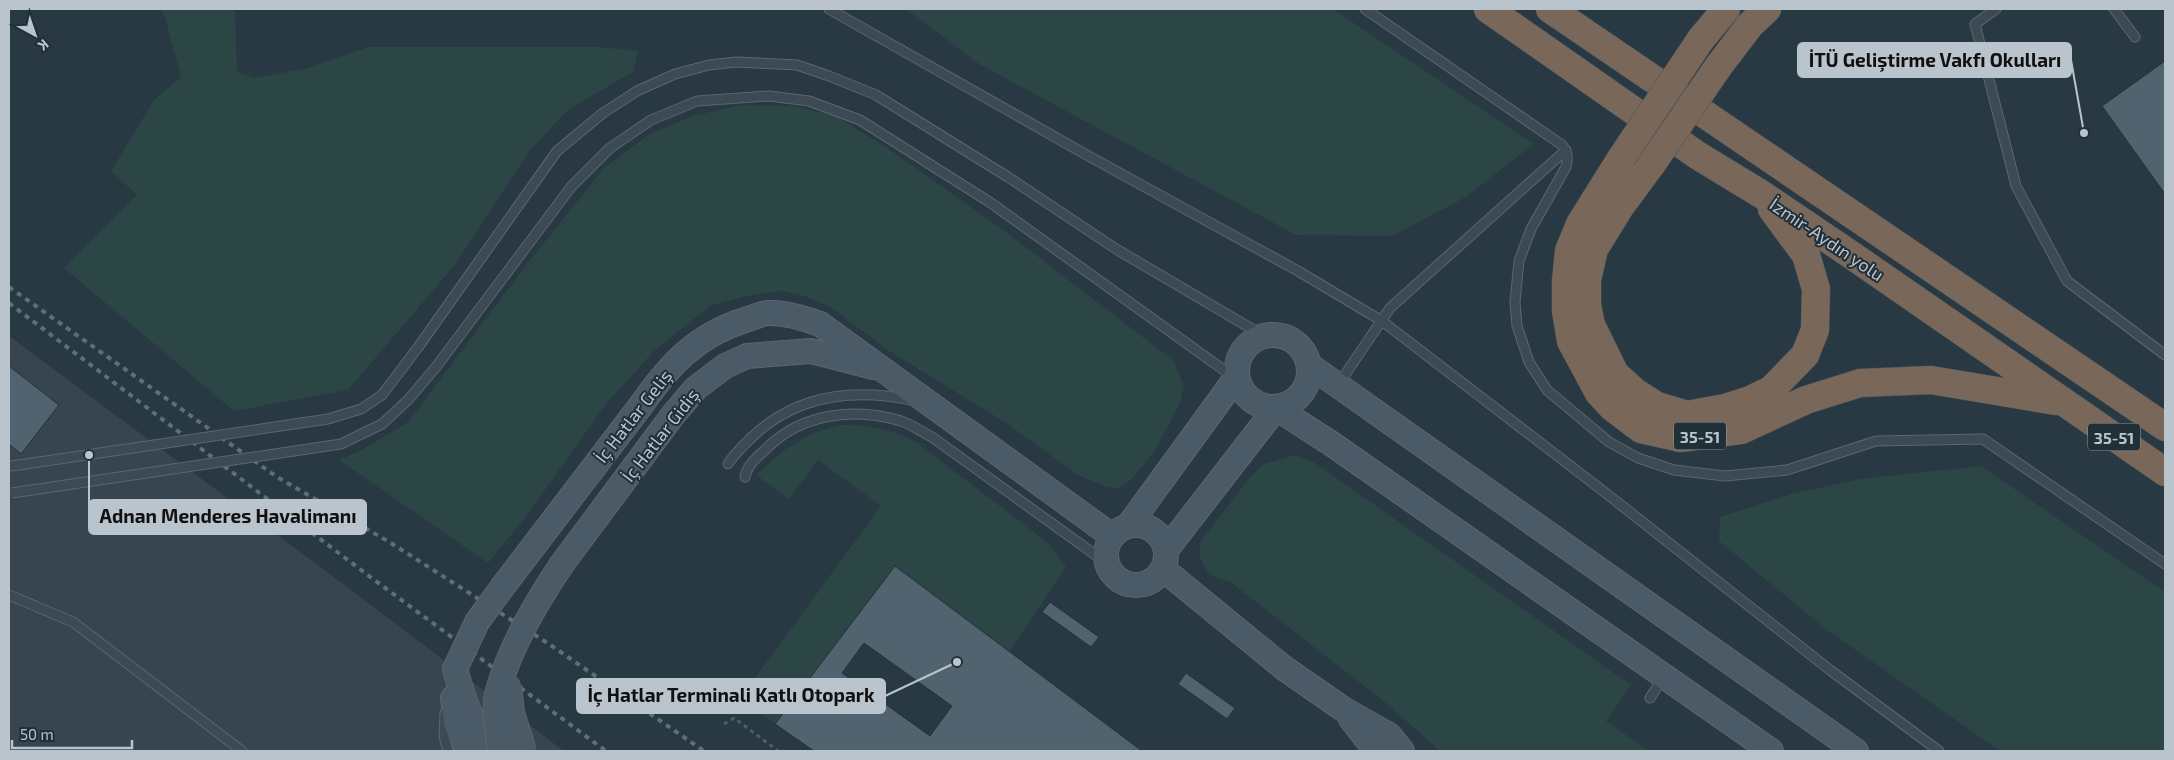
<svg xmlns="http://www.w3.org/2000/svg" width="2174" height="760" viewBox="0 0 2174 760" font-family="'Exo 2',sans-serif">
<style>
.airport{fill:#364550}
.green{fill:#2b4644}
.building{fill:#51636e;stroke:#23313a;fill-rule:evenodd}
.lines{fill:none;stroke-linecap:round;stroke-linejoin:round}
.lane-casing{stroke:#5b6770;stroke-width:11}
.secondary-casing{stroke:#5b6770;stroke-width:26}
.highway-casing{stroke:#47545d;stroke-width:29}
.path{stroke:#4a6261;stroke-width:3;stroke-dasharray:4 4;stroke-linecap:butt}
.lane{stroke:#3c4a53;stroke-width:9}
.secondary{stroke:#4a5a66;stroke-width:24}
.highway{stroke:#79675a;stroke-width:28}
.rail{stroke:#5f6f7a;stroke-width:4;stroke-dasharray:5 5;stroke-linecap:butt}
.lane-bridge-casing{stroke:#5b6770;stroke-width:11;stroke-linecap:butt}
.secondary-bridge-casing{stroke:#5b6770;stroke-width:26;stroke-linecap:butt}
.highway-bridge-casing{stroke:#47545d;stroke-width:29;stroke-linecap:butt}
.lane-bridge{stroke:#3c4a53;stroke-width:9}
.secondary-bridge{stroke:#4a5a66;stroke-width:24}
.highway-bridge{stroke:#79675a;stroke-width:28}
.labels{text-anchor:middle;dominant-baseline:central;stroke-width:4;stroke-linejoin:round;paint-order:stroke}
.shield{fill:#212f39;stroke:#8c97a1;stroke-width:1}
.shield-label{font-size:16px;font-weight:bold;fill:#bac4cd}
.street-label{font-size:18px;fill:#bac4cd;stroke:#212f39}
.leader{fill:none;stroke:#bac4cd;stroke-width:2}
.callout-dot{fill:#bac4cd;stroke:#212f39;stroke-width:2}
.callout{fill:#bac4cd;stroke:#bac4cd;stroke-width:2}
.callout-label{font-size:19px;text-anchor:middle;font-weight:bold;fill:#111}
</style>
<rect width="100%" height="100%" fill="#283943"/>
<path class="airport" d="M 9,336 L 330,574 L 564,751 L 9,751 Z"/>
<path class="green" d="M 160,9 L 235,9 L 237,72 L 254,78 L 308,68 L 368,47 L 598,47 L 638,51 L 633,72 L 569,109 L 531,149 L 454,266 L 348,390 L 234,411 L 64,268 L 137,195 L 111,171 L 154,100 L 181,77 L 164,14 Z
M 906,9 L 1333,9 L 1534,144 L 1466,197 L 1392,236 L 1296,235 L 979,64 Z
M 741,105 L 792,106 L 835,116 L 886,147 L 1010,235 L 1174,361 L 1184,386 L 1180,403 L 1156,449 L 1133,478 L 1118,489 L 1104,486 L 1076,474 L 1008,424 L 889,351 L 830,307 L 804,296 L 782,291 L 747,296 L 711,305 L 654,351 L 606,404 L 528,514 L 488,563 L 339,460 L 362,450 L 408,422 L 531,259 L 604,168 L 648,135 L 692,116 Z
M 840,425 C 870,425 889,428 916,442 L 1047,542 L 1066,567 L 1009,652 L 895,566 L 775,724 L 741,697 L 881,506 L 818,460 L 789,499 L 756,475 L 784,450 L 813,433 Z
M 1295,455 L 1315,463 L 1631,685 L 1606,721 L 1649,751 L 1440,751 L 1387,704 L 1229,581 C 1206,578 1195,561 1202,539 L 1252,475 L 1264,464 Z
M 1981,466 L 2165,592 L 2165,751 L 2000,751 L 1827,630 L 1719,541 L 1720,517 L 1795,493 L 1860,479 Z"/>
<path class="building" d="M 2165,61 L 2165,194 L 2102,106 Z
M 9,366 L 59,405 L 21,454 L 9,444 Z
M 895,566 L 1038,673 L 1142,751 L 814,751 L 775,724 ZM 864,643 L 952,706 L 930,736 L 842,673 Z
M 1050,602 L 1099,637 L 1091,647 L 1042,612 Z
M 1186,673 L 1235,708 L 1227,719 L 1178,684 Z"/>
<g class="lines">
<defs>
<path id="lane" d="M 829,9 L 1085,154 L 1298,271 L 1382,321 L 1607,494 L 1830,670 L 1939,751
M 1365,9 L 1562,145 C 1568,153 1568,158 1566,167 L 1531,229 L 1519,261 L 1515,302 L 1517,326 L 1529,362 L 1547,390 L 1609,442 L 1638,458 L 1674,470 L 1725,476 L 1787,470 L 1876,441 L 1983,439 L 2165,564
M 1996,9 L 1975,24 L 2016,186 L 2067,281 L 2165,355
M 2114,9 L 2135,37
M 419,346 L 557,151 L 603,113 L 637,91 L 675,74 L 709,65 L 736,62 L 797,65 L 829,76 L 876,95 L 1008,177 L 1116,249 L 1264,336
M 436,367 L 571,187 L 610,148 L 651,120 L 697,101 L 769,96 L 809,101 L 860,120 L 991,203 L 1235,378
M 1338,385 L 1390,308 L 1566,150
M 728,464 C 734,454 743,446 751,438 C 796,394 853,388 912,400
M 9,466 L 19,465
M 745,477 C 747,464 759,456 768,447 C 803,413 856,407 901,421 C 911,424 922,432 932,437 L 1108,564
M 9,595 L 73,622 L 242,751
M 1650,698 L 1664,676
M 445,713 L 444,736 L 448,751"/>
<path id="secondary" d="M1237 371a36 36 0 1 1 72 0a36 36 0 1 1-72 0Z
M 1309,365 L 1856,751
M 1276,408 L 1332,444 L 1771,751
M 1129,525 L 1236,378
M1106 555a30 30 0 1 1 60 0a30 30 0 1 1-60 0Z
M 1166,550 L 1276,408
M 562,564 L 673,415 L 696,388 L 725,366 L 747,356 L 811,351 L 873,367
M 1163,569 L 1284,668 L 1343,709 L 1389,735 L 1402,751
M 504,585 L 642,404 C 670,364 697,335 745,320 C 752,318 760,314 767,313 C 785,312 804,318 820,324 L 1112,536
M 455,669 C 464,701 472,726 494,751
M 453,698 L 456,723 L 468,751
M 1351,719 L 1376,751"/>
<path id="highway" d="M 1488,9 L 1697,155 L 1761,194 L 1847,252 L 2165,472
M 1550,9 L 2165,427
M 1701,39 L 1726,9
M 1718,67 L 1750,25 L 1767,9
M 1622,157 L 1580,224 L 1569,251 L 1566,281 L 1566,311 L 1571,341 L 1599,393 L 1612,407 L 1641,429 L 1681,438 L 1741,430 L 1806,400 L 1860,383 L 1931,380 L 2056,401
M 1651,165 L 1620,207 L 1594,249 L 1587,280 L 1587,305 L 1591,325 L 1615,374 L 1635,392 L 1657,406 L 1687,415 L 1725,408 L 1750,400 L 1771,390 L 1805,355 L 1815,330 L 1816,289 L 1806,255 L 1772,209"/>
</defs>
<use href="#lane" class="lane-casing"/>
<use href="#secondary" class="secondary-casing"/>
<use href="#highway" class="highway-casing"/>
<path class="path" d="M 724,724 L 734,718 L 778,751"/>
<use href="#lane" class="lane"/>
<use href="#secondary" class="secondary"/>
<use href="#highway" class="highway"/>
<path class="rail" d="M 9,287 L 277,477 L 391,543 L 549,644 L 704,751
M 9,303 L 369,576 L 606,751"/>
<defs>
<path id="lane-bridge" d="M 19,465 L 328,419 L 361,409 L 382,395 L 419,346
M 12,493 L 341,444 L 382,424 L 408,400 L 436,367"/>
<path id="secondary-bridge" d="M 455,669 L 477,622 L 504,585
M 509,686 L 512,713 L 524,751
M 500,751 C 498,733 493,712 497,694 C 509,648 536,603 562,564"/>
<path id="highway-bridge" d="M 1622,157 L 1701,39
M 1651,165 L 1718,67"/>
</defs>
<use href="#lane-bridge" class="lane-bridge-casing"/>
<use href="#secondary-bridge" class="secondary-bridge-casing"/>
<use href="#highway-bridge" class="highway-bridge-casing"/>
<use href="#lane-bridge" class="lane-bridge"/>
<use href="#secondary-bridge" class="secondary-bridge"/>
<use href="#highway-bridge" class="highway-bridge"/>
</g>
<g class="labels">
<g class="shield">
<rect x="1674" y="422.5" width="52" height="27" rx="4"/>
<rect x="2088" y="423.5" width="52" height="27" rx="4"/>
</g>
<g class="shield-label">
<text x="1700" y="436">35-51</text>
<text x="2114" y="437">35-51</text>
</g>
<g class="street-label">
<text transform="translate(1827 239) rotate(34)">İzmir-Aydın yolu</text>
<text transform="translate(633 416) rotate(-52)">İç Hatlar Geliş</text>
<text transform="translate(660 435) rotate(-52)">İç Hatlar Gidiş</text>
</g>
</g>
<path class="leader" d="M2084 133L2071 60M89 455L89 517M957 662L885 696"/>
<g class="callout-dot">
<circle cx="2084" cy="133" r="5"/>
<circle cx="89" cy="455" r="5"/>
<circle cx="957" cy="662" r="5"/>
</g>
<g class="callout">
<rect x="1798" y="43" width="273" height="34" rx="5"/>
<rect x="89" y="500" width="277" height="34" rx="5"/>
<rect x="577" y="679" width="308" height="34" rx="5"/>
</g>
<g class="callout-label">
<text x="1935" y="67">İTÜ Geliştirme Vakfı Okulları</text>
<text x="228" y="523">Adnan Menderes Havalimanı</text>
<text x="731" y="702">İç Hatlar Terminali Katlı Otopark</text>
</g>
<rect width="2174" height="760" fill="none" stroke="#bac4cd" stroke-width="20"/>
<g transform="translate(35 35) rotate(140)" stroke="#212f39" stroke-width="4" paint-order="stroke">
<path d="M0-4L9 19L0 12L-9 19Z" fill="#bac4cd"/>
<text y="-8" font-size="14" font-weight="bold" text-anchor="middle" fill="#bac4cd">K</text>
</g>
<path d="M12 740v8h120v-8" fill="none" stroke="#bac4cd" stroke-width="2.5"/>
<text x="20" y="740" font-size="15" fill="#bac4cd" stroke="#212f39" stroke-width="4" paint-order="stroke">50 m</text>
</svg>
